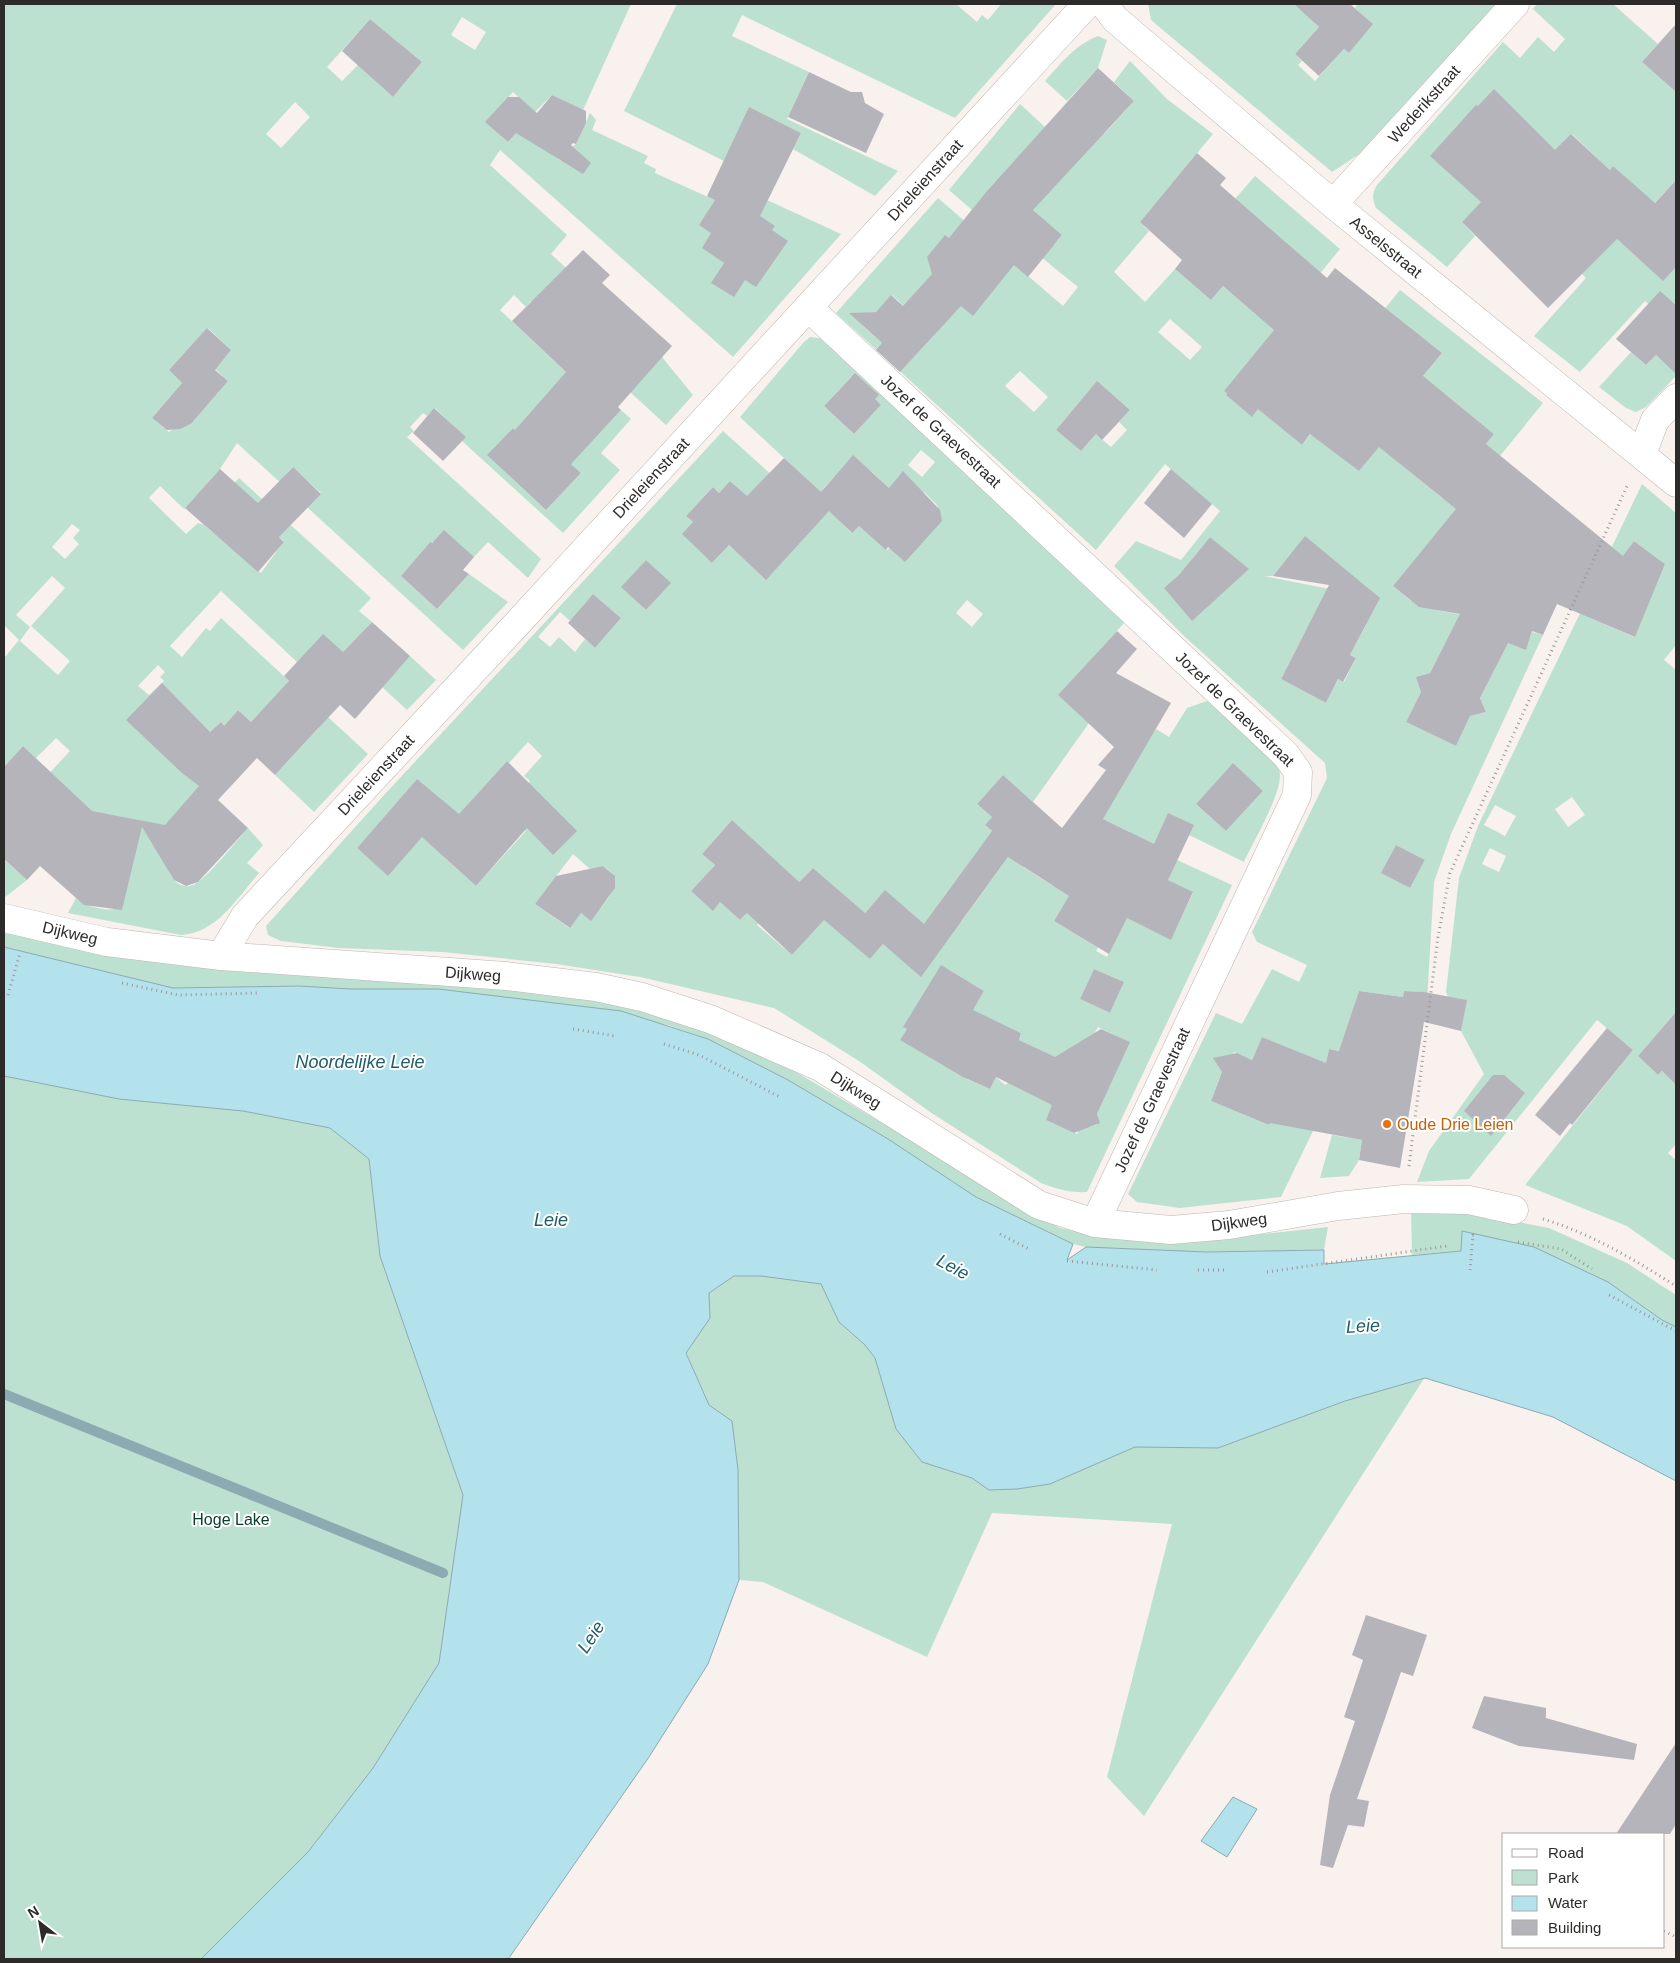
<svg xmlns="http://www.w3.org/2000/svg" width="1680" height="1963" viewBox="0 0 1680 1963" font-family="Helvetica,sans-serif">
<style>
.green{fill:#bde1d0;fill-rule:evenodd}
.water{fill:#b3e1ec;stroke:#8baab2}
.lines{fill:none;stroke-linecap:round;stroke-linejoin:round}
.stream{stroke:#8baab2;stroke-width:10}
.building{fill:#b6b4bb}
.street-casing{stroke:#bdb7b2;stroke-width:29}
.path{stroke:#9d9895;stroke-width:3;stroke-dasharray:1 4;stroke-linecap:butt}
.street{stroke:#fff;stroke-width:28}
.food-dot{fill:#e8710a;stroke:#fff;stroke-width:2}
.labels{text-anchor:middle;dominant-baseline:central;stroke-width:4;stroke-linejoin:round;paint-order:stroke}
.street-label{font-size:16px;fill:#2d2b29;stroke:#fff}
.food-label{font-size:16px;fill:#c56008;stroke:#fff;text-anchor:start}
.park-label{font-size:16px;fill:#063d2a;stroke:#fff}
.water-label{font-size:18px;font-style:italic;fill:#205d69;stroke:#fff}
</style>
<rect width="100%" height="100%" fill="#f8f1ed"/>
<path class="green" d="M 4,4 L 631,4 L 583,110 L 552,95 L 535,112 L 513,92 L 486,122 L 508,142 L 517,131 L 561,161 L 569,149 L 576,144 L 590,113 L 596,120 L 592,130 L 648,156 L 644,163 L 656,169 L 655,173 L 708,197 L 717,177 L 841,234 L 733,357 L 500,150 L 490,165 L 567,235 L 551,254 L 662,357 L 693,395 L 666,425 L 531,301 L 526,307 L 514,295 L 500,310 L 566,372 L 593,440 L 621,410 L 631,419 L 601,453 L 620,470 L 563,533 L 462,441 L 465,437 L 435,408 L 427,416 L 423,413 L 410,427 L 414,431 L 407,437 L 541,559 L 528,578 L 488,542 L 474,557 L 431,541 L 401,576 L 437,609 L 469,574 L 508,602 L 463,650 L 237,443 L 220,469 L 184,509 L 160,486 L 149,498 L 186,534 L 198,523 L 204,525 L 199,520 L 239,478 L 371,598 L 359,611 L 372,622 L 343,652 L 297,662 L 221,591 L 170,646 L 182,657 L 206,628 L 210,631 L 221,618 L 368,754 L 314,812 L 275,775 L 319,728 L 280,692 L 251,722 L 238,710 L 224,726 L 221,722 L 210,732 L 199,786 L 169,871 C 173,882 182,889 193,885 C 206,880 237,840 248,828 L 263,845 L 247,863 L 259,873 C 237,898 217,933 181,935 L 68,913 L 76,898 C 86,907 109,913 122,907 L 143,821 L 106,814 L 100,819 L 15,810 L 70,751 L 56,738 L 36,758 L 23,746 L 4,767 L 4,658 L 19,640 L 5,626 L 4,627 ZM 462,17 L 486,32 L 475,50 L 451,35 ZM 370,19 L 422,62 L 393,97 L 358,65 L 342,81 L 327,67 ZM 295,102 L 310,117 L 281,148 L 266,134 ZM 208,328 L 231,350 L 215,369 L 228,381 L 190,425 L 173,429 L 169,432 L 152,418 L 182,383 L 169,370 ZM 513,428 L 524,437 L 533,428 L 581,473 L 546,510 L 498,465 L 489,453 ZM 292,467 L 321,493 L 311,503 L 284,477 ZM 232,496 L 284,541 L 261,573 L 205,526 ZM 72,524 L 80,530 L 73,538 L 79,544 L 65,559 L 52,547 ZM 52,576 L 65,588 L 31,626 L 70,661 L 58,675 L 20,641 L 30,627 L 16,615 ZM 158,665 L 165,672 L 160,677 L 164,681 L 149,695 L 138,686 Z
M 677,4 L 956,4 L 977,22 L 982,15 L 988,20 L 1001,4 L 1056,4 L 955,118 L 742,15 L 732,36 L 809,72 L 787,119 L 898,171 L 875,196 L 793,149 L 801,133 L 750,108 L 724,161 L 624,111 Z
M 1148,4 L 1321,4 L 1309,17 L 1319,27 L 1295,54 L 1302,61 L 1298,65 L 1315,81 L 1344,49 L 1349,53 L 1372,24 L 1355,8 L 1358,4 L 1496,4 L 1364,151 L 1332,172 L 1151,20 Z
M 1537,4 L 1613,4 L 1658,44 L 1642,62 L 1676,92 L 1676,180 L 1619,241 L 1638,258 L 1649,245 L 1674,269 L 1676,267 L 1676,305 L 1664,295 L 1653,308 L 1645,301 L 1580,372 L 1534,336 L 1586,278 L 1574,266 L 1574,230 L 1624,176 L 1613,166 L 1610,170 L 1572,134 L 1518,190 L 1505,178 L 1462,222 L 1475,236 L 1447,267 L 1376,208 C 1372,199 1372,193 1377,185 L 1503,42 L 1520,58 L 1538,37 L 1554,52 L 1565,39 L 1533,9 Z
M 1098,36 L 1107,40 L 1098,68 L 1067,101 L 1045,81 C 1061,63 1075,45 1098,36 Z
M 1130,61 L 1167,99 L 1213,134 L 1140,222 L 1149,231 L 1114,272 L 1145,302 L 1175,269 L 1211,300 L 1223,286 L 1256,314 L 1305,259 L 1235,199 L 1255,176 L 1340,249 L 1279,324 L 1296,339 L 1293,343 L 1319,362 L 1342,332 L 1356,344 L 1400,290 L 1543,403 L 1447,521 L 1465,535 L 1457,547 L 1503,584 L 1513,574 L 1532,590 L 1537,590 L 1516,625 L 1514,627 L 1496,621 L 1491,637 L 1526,649 L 1532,632 L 1543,635 L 1451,834 L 1434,882 L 1427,1002 L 1421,1001 L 1422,992 L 1404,991 L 1403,997 L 1359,991 L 1355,1003 L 1370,1006 L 1358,1054 L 1329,1049 L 1313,1131 L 1281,1197 L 1180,1208 L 1137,1202 L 1128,1194 L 1216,1013 L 1242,1024 L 1272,969 L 1299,982 L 1307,965 L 1257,942 L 1252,932 L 1327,778 L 1325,763 L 1185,637 L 1114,566 L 1136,541 L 1181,560 L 1220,511 L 1165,464 L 1096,550 L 836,313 L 938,198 L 1063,306 L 1078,287 L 1036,253 L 1047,240 L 1054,245 L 1062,235 L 1014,194 L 1011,196 L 995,182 L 972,210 L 949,190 L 1020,104 L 1045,127 L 1024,151 L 1038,164 L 1031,172 L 1051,190 L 1073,166 L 1063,157 L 1072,147 L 1078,153 L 1099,130 L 1104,134 L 1134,101 L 1114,82 ZM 892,295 L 934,335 L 906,365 L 863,326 L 865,318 L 870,312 L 876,312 ZM 1170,319 L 1202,347 L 1190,360 L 1158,332 ZM 1399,320 L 1442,353 L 1403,400 L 1396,394 L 1383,410 L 1368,398 L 1363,405 L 1342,389 ZM 1256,353 L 1284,375 L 1270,392 L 1276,397 L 1267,408 L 1261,405 L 1252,416 L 1226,395 L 1248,368 L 1246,365 ZM 1020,371 L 1048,397 L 1034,412 L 1005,386 ZM 1097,382 L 1130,410 L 1119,422 L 1127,430 L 1111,447 L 1096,434 L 1081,451 L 1056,430 ZM 1315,394 L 1332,408 L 1302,445 L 1285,431 ZM 1445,394 L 1494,434 L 1442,498 L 1393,458 ZM 1365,435 L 1379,446 L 1359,471 L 1345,460 ZM 1210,537 L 1228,552 L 1210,575 L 1192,559 ZM 1305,537 L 1348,572 L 1335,590 L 1264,576 L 1273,576 ZM 1427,545 L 1445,559 L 1411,601 L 1393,586 ZM 1439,594 L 1487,601 L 1485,619 L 1436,610 ZM 1338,611 L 1366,625 L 1350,655 L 1356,658 L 1344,682 L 1338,679 L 1326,703 L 1281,679 L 1307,628 L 1325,637 ZM 1446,642 L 1495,668 L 1480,698 L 1486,712 L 1470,716 L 1456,746 L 1406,722 L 1421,692 L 1417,677 L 1430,673 ZM 1396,845 L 1425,860 L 1410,888 L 1382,873 ZM 1262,1037 L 1317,1060 L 1310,1087 L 1281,1076 L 1271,1099 L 1279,1102 L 1269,1125 L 1211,1101 L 1220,1077 L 1223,1077 L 1225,1073 L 1218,1066 L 1218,1060 L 1223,1056 L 1232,1057 L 1234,1052 L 1252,1060 Z
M 810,337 L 825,339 L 842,352 L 1124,623 L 1059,695 L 1089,723 L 1033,802 L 1003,775 L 977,804 L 992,817 L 985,825 L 997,836 L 982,845 L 939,904 L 962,921 L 1024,835 L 1038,843 L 1023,867 L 1053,886 L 1156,729 L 1169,737 L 1187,708 L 1207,701 C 1225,717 1272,749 1279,770 C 1286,787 1252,844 1244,862 L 1189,835 L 1166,855 L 1232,885 L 1087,1192 C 1070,1193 1057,1189 1041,1183 L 930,1112 L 859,1061 L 774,1008 L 640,977 L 556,964 L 443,952 L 339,948 L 281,941 L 268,935 L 266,926 L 385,794 L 723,431 L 774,477 L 832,503 L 740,417 L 803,343 ZM 851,377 L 881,405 L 854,434 L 824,406 ZM 921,450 L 935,462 L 922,477 L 908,465 ZM 848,461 L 872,472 L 909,507 L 924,492 L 937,505 L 941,517 L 887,550 L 859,526 L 851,533 L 831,512 L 838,504 L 823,489 ZM 730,481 L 799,543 L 766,579 L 729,545 L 712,563 L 693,522 L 686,516 L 713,487 L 719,493 ZM 646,560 L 670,583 L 646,610 L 622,587 ZM 593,594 L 621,618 L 595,648 L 585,639 L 575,652 L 559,637 L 550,647 L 538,637 L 560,612 L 570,621 ZM 967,600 L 983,614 L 972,627 L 956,613 ZM 528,742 L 542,756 L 524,776 L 530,781 L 518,794 L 522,828 L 526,831 L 476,886 L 444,857 L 480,815 L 468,804 L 507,761 L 509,763 ZM 1233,764 L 1263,791 L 1226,831 L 1196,804 ZM 417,779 L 388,875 L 357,848 ZM 732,820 L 766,852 L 793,888 L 813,868 L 845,896 L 792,955 L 757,925 L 762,920 L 750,910 L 740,920 L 720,902 L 713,910 L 691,891 L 715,865 L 702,854 ZM 1107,821 L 1130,832 L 1124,844 L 1088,860 ZM 573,854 L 590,869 L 603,866 C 607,869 612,872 614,877 C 620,890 598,910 590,920 L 581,913 L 569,928 L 535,904 ZM 1156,874 L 1193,893 L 1171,939 L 1133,921 ZM 885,891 L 883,944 L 870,959 L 860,918 ZM 1062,908 L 1078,935 L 1054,921 ZM 1104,936 L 1115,941 L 1107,957 L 1096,951 ZM 1094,969 L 1124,982 L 1110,1013 L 1080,999 ZM 949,970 L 984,991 L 966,1022 L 900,1040 L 907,1029 L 904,1027 L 935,991 ZM 994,1020 L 1021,1033 L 1019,1040 L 1031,1046 L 1009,1083 L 1005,1085 L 996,1077 L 990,1089 L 967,1079 ZM 1098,1027 L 1129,1042 L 1097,1114 L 1098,1119 L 1096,1125 L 1090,1127 L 1083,1122 L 1077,1134 L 1046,1120 Z
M 1631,352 L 1646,365 L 1656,355 L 1666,364 L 1676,352 L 1676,376 L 1646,407 L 1636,412 L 1626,408 L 1599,387 Z
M 1642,484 L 1676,513 L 1676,645 L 1664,660 L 1676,670 L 1676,1012 L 1638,1056 L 1658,1075 L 1662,1071 L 1675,1084 L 1676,1083 L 1676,1144 L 1668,1153 L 1676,1160 L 1676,1261 L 1627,1226 L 1525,1185 L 1633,1050 L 1597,1020 L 1469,1179 L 1417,1182 L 1429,1151 L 1484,1074 L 1461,1031 L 1466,1000 L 1448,997 L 1446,992 L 1459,878 L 1478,826 ZM 1634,541 L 1665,564 L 1634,637 L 1583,615 ZM 1572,797 L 1585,815 L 1568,827 L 1555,809 ZM 1495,805 L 1516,816 L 1505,836 L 1484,825 ZM 1490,848 L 1506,856 L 1499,872 L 1482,864 Z
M 410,656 L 436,680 L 407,710 L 382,687 Z
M 4,859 L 27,880 L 4,898 Z
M 4,929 L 88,949 L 175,965 L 256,972 L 503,983 L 630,1003 L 757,1049 L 1060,1228 L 1103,1237 L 1187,1242 L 1328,1227 L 1324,1250 L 1207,1252 L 1086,1247 L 1073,1244 L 976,1197 L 888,1139 L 788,1080 L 708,1039 L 668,1025 L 438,989 L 351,989 L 299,986 L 173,988 L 4,947 Z
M 4,1076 L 119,1099 L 243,1111 L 330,1128 L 369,1159 L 380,1256 L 463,1495 L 439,1663 L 373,1768 L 308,1852 L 201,1959 L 4,1959 Z
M 1332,1135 L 1362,1140 L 1359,1160 L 1349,1176 L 1320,1178 Z
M 1411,1209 L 1477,1214 L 1549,1228 L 1627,1263 L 1676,1295 L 1676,1327 L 1462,1231 L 1462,1251 L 1412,1255 Z
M 734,1276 L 761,1276 L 821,1284 L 839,1322 L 865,1345 L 875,1358 L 896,1429 L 922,1462 L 972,1478 L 990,1490 L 1017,1489 L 1050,1484 L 1135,1447 L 1218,1448 L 1345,1401 L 1425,1377 L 1144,1816 L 1107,1777 L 1172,1524 L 992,1513 L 927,1657 L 763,1582 L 739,1580 L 738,1470 L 732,1422 L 709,1405 L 686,1352 L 710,1318 L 709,1293 Z"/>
<path class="water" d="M 4,947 L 173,988 L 299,986 L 351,989 L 438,989 L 621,1011 L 708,1039 L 788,1080 L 888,1139 L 976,1197 L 1073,1244 L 1067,1260 L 1086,1247 L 1207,1252 L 1324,1250 L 1324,1264 L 1461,1251 L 1462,1231 L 1534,1247 L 1608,1282 L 1662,1320 L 1676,1327 L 1676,1481 L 1553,1417 L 1425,1378 L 1345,1401 L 1218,1448 L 1135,1447 L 1050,1484 L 1017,1489 L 989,1490 L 972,1478 L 922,1462 L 896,1429 L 875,1358 L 865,1345 L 839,1322 L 821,1284 L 761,1276 L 734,1276 L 709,1293 L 710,1318 L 686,1353 L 709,1405 L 732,1421 L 738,1470 L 739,1580 L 708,1664 L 649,1757 L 511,1955 L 508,1959 L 201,1959 L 308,1852 L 373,1768 L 439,1663 L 463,1495 L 380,1256 L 369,1159 L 330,1128 L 243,1111 L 119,1099 L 4,1076 Z
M 1233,1797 L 1257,1809 L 1227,1857 L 1201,1841 Z"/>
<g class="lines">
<path class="stream" d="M 4,1394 L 443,1573"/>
</g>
<path class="building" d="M 1294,4 L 1350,4 L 1373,24 L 1349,53 L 1344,49 L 1319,76 L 1295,54 L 1319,27 Z
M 370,19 L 422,62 L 393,97 L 342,51 Z
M 1676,24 L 1676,92 L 1642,62 Z
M 1098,68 L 1134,101 L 1033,210 L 1062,235 L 1028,277 L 1014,265 L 973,316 L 961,306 L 900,372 L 876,350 L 882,343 L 849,313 L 876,312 L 891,295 L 903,306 L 932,274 L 927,257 L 945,235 L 949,238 L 987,191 Z
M 809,72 L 851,92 L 862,92 L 865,103 L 884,114 L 866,153 L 788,117 Z
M 1494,89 L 1555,150 L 1571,134 L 1610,170 L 1613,166 L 1655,203 L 1676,180 L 1676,267 L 1663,281 L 1617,239 L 1548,308 L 1462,222 L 1481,202 L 1430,156 L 1476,105 L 1478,106 Z
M 552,95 L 586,111 L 586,123 L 576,144 L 573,143 L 571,145 L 591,163 L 583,174 L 516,133 L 508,142 L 485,122 L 508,97 L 519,97 L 537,113 Z
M 749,107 L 801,133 L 760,216 L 775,226 L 772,230 L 788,241 L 756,287 L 745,280 L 734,297 L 711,283 L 724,263 L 702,248 L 711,233 L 699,225 L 715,200 L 707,196 Z
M 1197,153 L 1226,178 L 1220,185 L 1327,278 L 1335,268 L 1442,353 L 1423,376 L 1494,434 L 1486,444 L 1623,556 L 1634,541 L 1665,564 L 1635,637 L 1557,604 L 1543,635 L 1532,631 L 1526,650 L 1508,643 L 1480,698 L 1486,712 L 1470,716 L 1456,746 L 1406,722 L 1421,692 L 1416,677 L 1430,673 L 1460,614 L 1419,607 L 1393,586 L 1456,509 L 1379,447 L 1359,471 L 1310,434 L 1302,445 L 1258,409 L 1252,417 L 1226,395 L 1227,393 L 1224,391 L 1274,330 L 1223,286 L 1211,300 L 1175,269 L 1182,260 L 1140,222 Z
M 583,250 L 610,275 L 602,283 L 672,346 L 618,407 L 621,410 L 571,464 L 581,473 L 546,510 L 487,455 L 513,428 L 515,430 L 566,372 L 512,321 Z
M 1660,291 L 1676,305 L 1676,374 L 1656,355 L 1646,365 L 1616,339 Z
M 207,328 L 231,350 L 215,370 L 228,381 L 191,424 L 180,429 L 167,430 L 152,418 L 182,383 L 169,370 Z
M 855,373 L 879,395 L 875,399 L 881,405 L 854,434 L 824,406 Z
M 1097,381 L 1130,410 L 1102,440 L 1096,434 L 1081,451 L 1056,430 Z
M 434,408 L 466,437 L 443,461 L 413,433 Z
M 853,455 L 889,488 L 903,471 L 940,510 L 942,521 L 905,562 L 888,547 L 886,550 L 859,526 L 852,533 L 829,511 L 766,580 L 729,545 L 712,563 L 682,534 L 693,522 L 686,516 L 713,487 L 719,493 L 730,481 L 747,496 L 784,458 L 821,492 Z
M 293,467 L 321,494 L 279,537 L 284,542 L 258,572 L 185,508 L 220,469 L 258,503 Z
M 1171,469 L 1212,504 L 1184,538 L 1144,503 Z
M 444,530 L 474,557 L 463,570 L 469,574 L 437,609 L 401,576 L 431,541 L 432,543 Z
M 1305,536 L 1380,598 L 1350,655 L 1356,658 L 1343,682 L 1338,679 L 1326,703 L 1281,679 L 1329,585 L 1273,576 Z
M 1210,537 L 1249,569 L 1192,621 L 1164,588 L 1179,575 Z
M 646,560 L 671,583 L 646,610 L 621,587 Z
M 593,594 L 621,618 L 595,648 L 568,623 Z
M 372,622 L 410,656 L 355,719 L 340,705 L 275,775 L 257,758 L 218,800 L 248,828 L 198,882 L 186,886 L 174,880 L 142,827 L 122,910 L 84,905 L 40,866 L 27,880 L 4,859 L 4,767 L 23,746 L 92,811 L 165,825 L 199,786 L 182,773 L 126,720 L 162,683 L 210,732 L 221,722 L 224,726 L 238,710 L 251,722 L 289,681 L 284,676 L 323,634 L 343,652 Z
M 1117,631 L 1137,649 L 1116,673 L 1171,703 L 1103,819 L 1154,844 L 1168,813 L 1194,825 L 1168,880 L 1193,892 L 1171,940 L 1127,918 L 1109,954 L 1054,921 L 1069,896 L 1008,857 L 921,977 L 883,944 L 870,959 L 824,920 L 792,955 L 747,913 L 740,920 L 720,902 L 713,911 L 691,891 L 715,865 L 702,854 L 732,820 L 799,882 L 813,868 L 865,913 L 885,890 L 924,924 L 992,831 L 985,825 L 992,817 L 977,804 L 1003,775 L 1062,828 L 1106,770 L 1098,765 L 1114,747 L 1058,695 Z
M 507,761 L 577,831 L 553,855 L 527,828 L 476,886 L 422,837 L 388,876 L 357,848 L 417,779 L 459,814 Z
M 1233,763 L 1263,791 L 1226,831 L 1196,804 Z
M 1396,845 L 1425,860 L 1410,888 L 1381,873 Z
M 603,866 L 615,876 L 615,888 L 591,921 L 581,913 L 570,928 L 535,904 L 556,876 Z
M 941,965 L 984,991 L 973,1010 L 1021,1033 L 1019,1040 L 1055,1057 L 1101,1029 L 1130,1042 L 1097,1114 L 1100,1123 L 1074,1133 L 1046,1120 L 1052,1105 L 996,1077 L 990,1089 L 963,1077 L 900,1040 L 907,1029 L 903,1027 Z
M 1094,969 L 1124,982 L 1110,1013 L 1080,999 Z
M 1359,991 L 1403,997 L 1404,991 L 1424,992 L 1467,1000 L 1461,1031 L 1424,1022 L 1400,1168 L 1359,1160 L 1362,1140 L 1270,1123 L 1269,1125 L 1211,1101 L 1222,1072 L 1213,1058 L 1237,1053 L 1252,1060 L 1262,1037 L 1326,1063 L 1329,1049 L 1339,1051 Z
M 1676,1012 L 1676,1085 L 1662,1071 L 1658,1075 L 1638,1056 Z
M 1607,1028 L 1633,1050 L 1572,1125 L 1570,1123 L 1560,1136 L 1535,1115 Z
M 1493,1075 L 1504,1075 L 1525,1093 L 1491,1136 L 1464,1111 Z
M 1366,1615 L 1427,1635 L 1413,1676 L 1401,1672 L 1357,1799 L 1369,1801 L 1364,1827 L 1348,1825 L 1333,1868 L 1320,1865 L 1330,1795 L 1355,1721 L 1344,1717 L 1363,1660 L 1352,1655 Z
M 1484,1696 L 1546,1708 L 1546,1718 L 1637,1744 L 1634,1760 L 1519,1746 L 1472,1728 Z
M 1676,1743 L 1676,1824 L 1670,1834 L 1616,1834 Z"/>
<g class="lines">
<defs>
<path id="street" d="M 1104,4 L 1115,19 L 1333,204 L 1676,483
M 1333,204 L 1515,4
M 809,308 L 1286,755 L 1298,772 L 1297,795 L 1095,1223
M 1642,454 L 1655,420 L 1676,398
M 4,918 L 107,942 L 221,956 L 506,976 L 596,987 L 642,997 L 710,1019 L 820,1067 L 1039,1205 L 1095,1223 L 1171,1230 L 1229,1225 L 1338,1206 L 1404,1199 L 1469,1200 L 1514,1210
M 221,956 L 245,916 L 514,627 L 1087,4"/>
</defs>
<use href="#street" class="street-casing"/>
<path class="path" d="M 122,983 L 178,995 L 257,993
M 8,995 L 20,953
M 573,1029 L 615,1036
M 664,1044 L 699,1055 L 780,1097
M 1409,1166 L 1438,937 L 1450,873 L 1628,484
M 1543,1219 C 1592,1234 1633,1259 1676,1286
M 1000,1234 L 1031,1250
M 1518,1242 L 1561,1249 L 1592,1269
M 1067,1261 L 1157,1270
M 1198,1270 L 1228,1270
M 1470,1270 L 1473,1235 L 1475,1236
M 1267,1272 L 1447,1246
M 1609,1295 L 1676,1331
M 1664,1931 L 1676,1937"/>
<use href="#street" class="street"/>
</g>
<circle class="food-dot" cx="1387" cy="1124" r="5"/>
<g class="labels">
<g class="street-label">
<text transform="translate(1424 104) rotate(-48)">Wederikstraat</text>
<text transform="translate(925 180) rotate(-48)">Drieleienstraat</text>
<text transform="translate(1386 247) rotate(39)">Asselsstraat</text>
<text transform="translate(941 431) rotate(43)">Jozef de Graevestraat</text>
<text transform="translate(651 478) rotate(-47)">Drieleienstraat</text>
<text transform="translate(1235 709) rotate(44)">Jozef de Graevestraat</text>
<text transform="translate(376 775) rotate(-47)">Drieleienstraat</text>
<text transform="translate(70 933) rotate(13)">Dijkweg</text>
<text transform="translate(473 974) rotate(4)">Dijkweg</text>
<text transform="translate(856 1090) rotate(32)">Dijkweg</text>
<text transform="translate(1152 1100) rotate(-65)">Jozef de Graevestraat</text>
<text transform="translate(1239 1222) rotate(-8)">Dijkweg</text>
</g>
<g class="food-label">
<text x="1397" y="1124">Oude Drie Leien</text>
</g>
<g class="park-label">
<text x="231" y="1519">Hoge Lake</text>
</g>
<g class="water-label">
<text x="360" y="1062">Noordelijke Leie</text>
<text x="551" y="1220">Leie</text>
<text transform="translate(953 1267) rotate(28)">Leie</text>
<text transform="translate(1363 1326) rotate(-3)">Leie</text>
<text transform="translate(591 1637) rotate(-57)">Leie</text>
</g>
</g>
<rect width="1680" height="1963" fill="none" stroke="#2d2b29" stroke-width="10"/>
<rect x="1502" y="1833" width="162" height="115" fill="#ffffff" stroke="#abaaa9"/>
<rect x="1512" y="1849" width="25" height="8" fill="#ffffff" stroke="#abaaa9"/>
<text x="1548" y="1858" font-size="15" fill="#2d2b29">Road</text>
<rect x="1512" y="1870" width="25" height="15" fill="#bde1d0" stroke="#abaaa9"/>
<text x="1548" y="1883" font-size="15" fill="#2d2b29">Park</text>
<rect x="1512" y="1896" width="25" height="15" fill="#b3e1ec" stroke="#abaaa9"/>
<text x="1548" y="1908" font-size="15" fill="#2d2b29">Water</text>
<rect x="1512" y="1920" width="25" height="15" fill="#b6b4bb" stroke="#abaaa9"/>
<text x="1548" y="1933" font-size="15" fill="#2d2b29">Building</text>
<g transform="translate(40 1923) rotate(329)" stroke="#ffffff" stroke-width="4" paint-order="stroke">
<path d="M0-4L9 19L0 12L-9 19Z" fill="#2d2b29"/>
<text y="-8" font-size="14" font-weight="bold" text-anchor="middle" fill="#2d2b29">N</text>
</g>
</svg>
